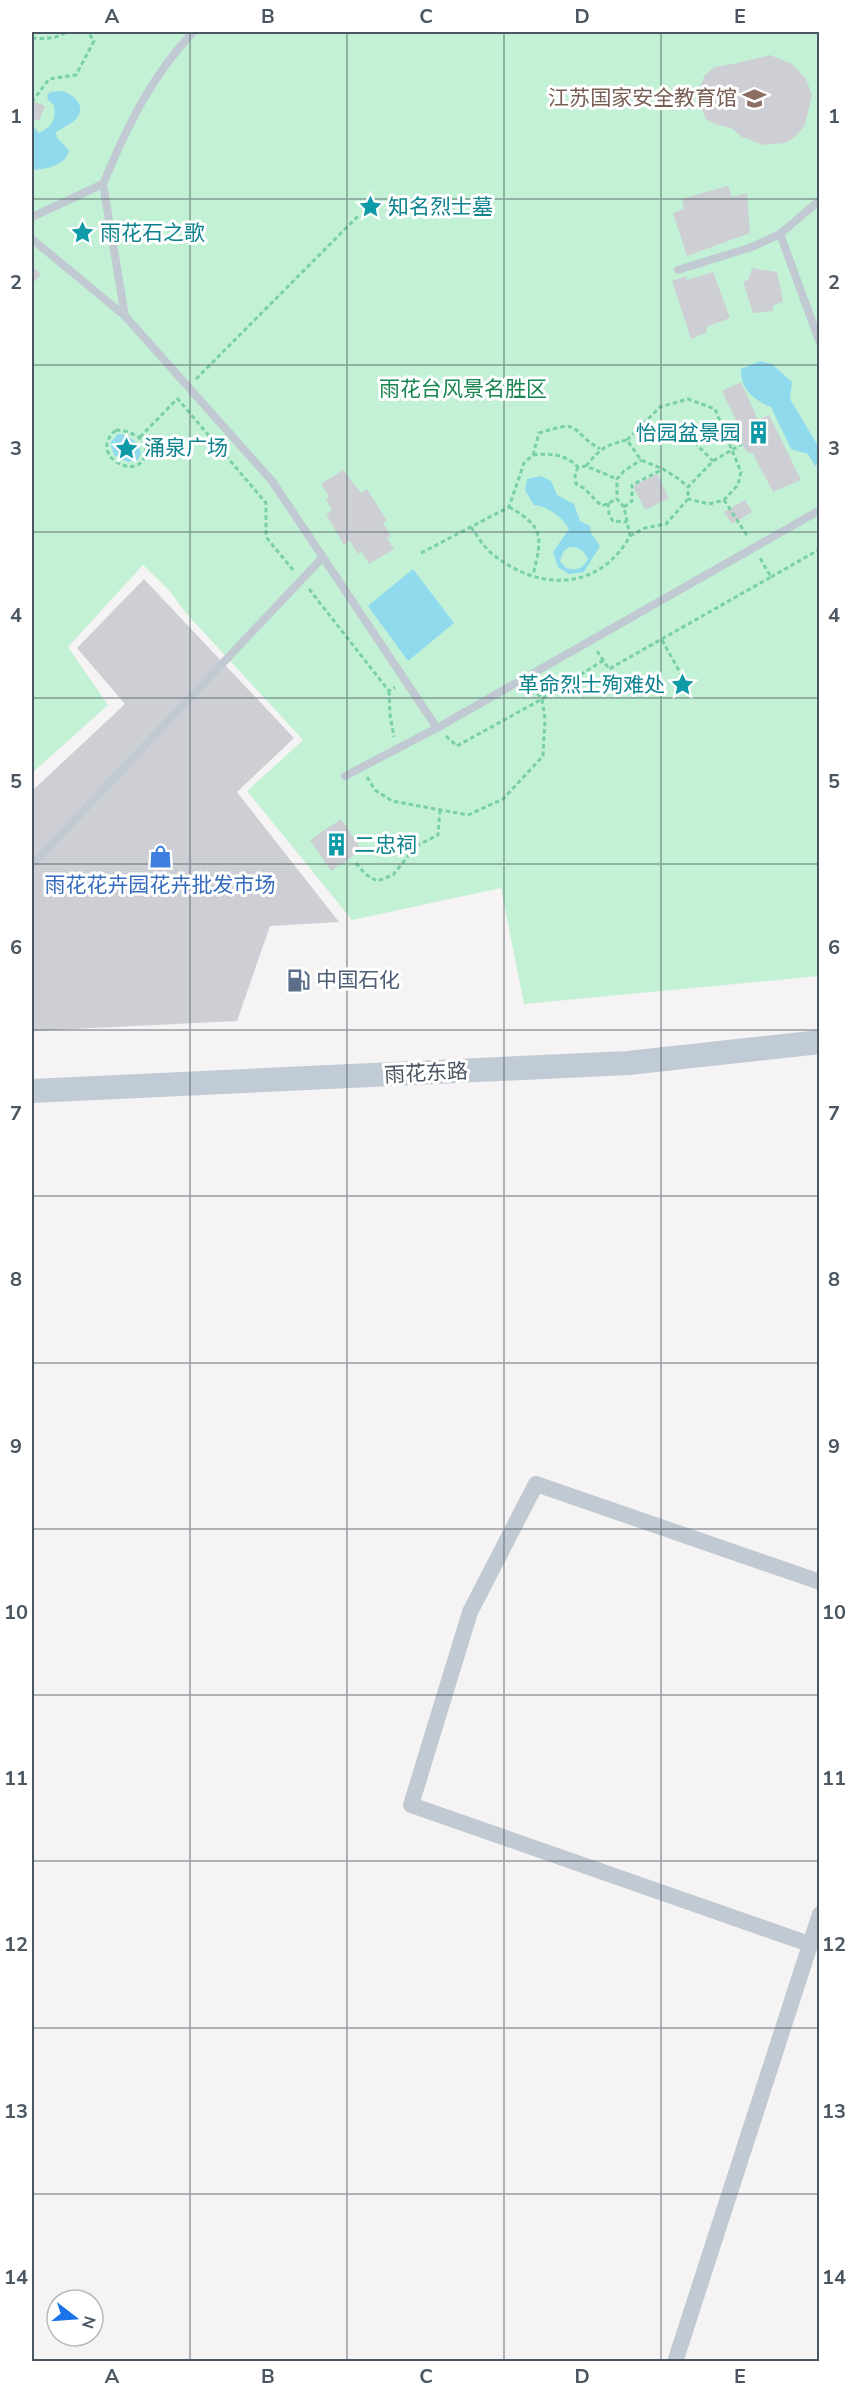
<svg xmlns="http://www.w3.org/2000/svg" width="851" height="2393" viewBox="0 0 851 2393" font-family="'Nunito Sans','Noto Sans SC',sans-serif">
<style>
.green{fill:#c3f1d5}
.water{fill:#90daee;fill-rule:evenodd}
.building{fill:#cdcfd5}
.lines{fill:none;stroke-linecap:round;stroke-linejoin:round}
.path{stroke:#7ad0a6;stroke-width:3;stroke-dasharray:4.5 3;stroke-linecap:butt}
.service{stroke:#c1cad2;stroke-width:8}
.minor{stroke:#c1cad2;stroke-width:16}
.secondary{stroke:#c1cbd6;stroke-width:24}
.grid{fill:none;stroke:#4a5661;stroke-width:1.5;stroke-opacity:0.55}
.labels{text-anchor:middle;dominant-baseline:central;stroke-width:6;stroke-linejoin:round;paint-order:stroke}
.education-label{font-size:21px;fill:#785e54;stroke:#fff;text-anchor:end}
.culture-label{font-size:21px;fill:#0d838f;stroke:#fff;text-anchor:start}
.park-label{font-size:21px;fill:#17864f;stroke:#fff}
.shop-label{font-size:21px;fill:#366cbe;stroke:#fff}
.service-label{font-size:21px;fill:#4e5e75;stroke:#fff;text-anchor:start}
.street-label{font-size:21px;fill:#4a5661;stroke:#fff}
.neatline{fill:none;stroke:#4a5661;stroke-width:2}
.grid-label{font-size:20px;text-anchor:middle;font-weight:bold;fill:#4a5661}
</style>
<rect width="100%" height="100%" fill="#f5f3f3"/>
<path class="green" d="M 32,32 L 819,32 L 819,976 L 524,1004 L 501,888 L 352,920 L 247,791 L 303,740 L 185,612 L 169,590 L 143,565 L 68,647 L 108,705 L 32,773 Z"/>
<path class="water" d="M 62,91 C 76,95 88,108 74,121 C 69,125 62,128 56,132 L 57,138 L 69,150 C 66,166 46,169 32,170 L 32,125 L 39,133 C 52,126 56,121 54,105 L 48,100 L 47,95 L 51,92 Z
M 760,361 L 772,364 L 792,382 L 790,399 L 817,444 L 819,464 L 815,466 L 808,454 L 791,449 L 771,407 C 754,400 740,389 741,369 Z
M 118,434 C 129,434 138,442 141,453 L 138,460 L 128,462 L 114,455 L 110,443 Z
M 541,476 L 551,481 L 557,495 L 574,504 L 580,521 L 590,526 L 591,533 L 600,546 L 584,572 L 569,574 L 558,567 L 553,552 L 569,529 C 561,516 549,507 534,505 L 525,490 L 527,479 ZM 569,547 C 579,547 584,550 588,559 C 582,569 577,571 566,568 L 560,561 L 563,552 Z
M 413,569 L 454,623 L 408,661 L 368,606 Z"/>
<path class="building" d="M 770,55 L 792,64 L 806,79 L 812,95 L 805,125 L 795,137 L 785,143 L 764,145 L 742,137 L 731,128 L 717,125 L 706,119 L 698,100 L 699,88 L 705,75 L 715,67 L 738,63 Z
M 32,101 L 45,106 L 39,121 L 32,118 Z
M 728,186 L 732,197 L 747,193 L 750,233 L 687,256 L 673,213 L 684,209 L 682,199 Z
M 32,266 L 41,274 L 32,285 Z
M 752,268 L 777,272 L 783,301 L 773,306 L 773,311 L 753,313 L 743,282 L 749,279 Z
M 713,272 L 730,318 L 706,327 L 707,332 L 691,339 L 672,281 L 686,276 L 687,280 Z
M 741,382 L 758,420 L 769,415 L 801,480 L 773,492 L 753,454 L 746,451 L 739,438 L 740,429 L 722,391 Z
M 343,470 L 361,493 L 367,489 L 387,521 L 383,523 L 391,536 L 387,538 L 394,549 L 369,564 L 361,551 L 358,554 L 350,541 L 344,545 L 326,514 L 332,510 L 326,499 L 329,497 L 321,484 Z
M 657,474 L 669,498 L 645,510 L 633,486 Z
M 745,500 L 752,512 L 732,524 L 724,512 Z
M 144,579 L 294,738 L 237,792 L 339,922 L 270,926 L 237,1021 L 32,1031 L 32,791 L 125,704 L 77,648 Z
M 341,819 L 362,850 L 331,871 L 310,840 Z"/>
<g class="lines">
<path class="path" d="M 32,38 C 43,39 56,39 66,32
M 32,102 L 49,79 L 76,75 L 94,41 L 88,32
M 196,379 L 358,216
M 177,398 L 266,503 L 266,537 L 293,570
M 116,430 C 130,430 152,440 144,458 C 135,480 87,455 116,430 Z
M 140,437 L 177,399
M 689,437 L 713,461
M 627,440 L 660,407 L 688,399 L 715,409 L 741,472 L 738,485 L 724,500 L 709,504 L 688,499
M 533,455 C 550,453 565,454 578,467 L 586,466 L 617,479
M 586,466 C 600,449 605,445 627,440 L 641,460 L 663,469 L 679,479 L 688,487
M 578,467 L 575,475 L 576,484 C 587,488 592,498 602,506 L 617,499
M 724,500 L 748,537
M 608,503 L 609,515 L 613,521 L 627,522
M 509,507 C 545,527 542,538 533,575
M 624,507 L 632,501 L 632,485 L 663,469
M 471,527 C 478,537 485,549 495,556 C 541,592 600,590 630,536 L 624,507 L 617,499 L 617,479 L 624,471 L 641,460
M 630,536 L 645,528 L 666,524 L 688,499 L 688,487 L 713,461 L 742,444
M 421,553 L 509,507 L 524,463 L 533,455 L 539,433 C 585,419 566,429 600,449
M 771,577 L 820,549
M 309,589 L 389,691 L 395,687
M 662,640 L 682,676
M 597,651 L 609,669 L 771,577 L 760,558
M 389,691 L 390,715 L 394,737
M 446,736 L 457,746 L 542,699 L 604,660
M 367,777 L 375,790 L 392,801 L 468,815 L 503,799 L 543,756 L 545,719 L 542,699 L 533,688
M 356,863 L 365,874 L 377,881 L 393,875 L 416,846 L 438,835 L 440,810"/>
<path class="service" d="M 103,184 L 125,316
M 32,217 L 103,184 C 127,127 150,78 193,32
M 780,234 L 820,343
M 32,239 L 125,316 L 272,481 L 437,728 L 820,510
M 678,270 L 752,247 L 780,234 L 820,200
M 345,776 L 437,728
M 32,865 L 323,557"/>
<path class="minor" d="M 809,1944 L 411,1805 L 470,1612 L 536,1484 L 820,1582
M 675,2362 L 820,1914"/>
<path class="secondary" d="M 32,1091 L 628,1063 L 820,1042"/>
</g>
<path class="grid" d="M 190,32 L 190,2362M 347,32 L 347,2362M 504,32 L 504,2362M 661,32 L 661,2362M 32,199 L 820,199M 32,365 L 820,365M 32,532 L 820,532M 32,698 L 820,698M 32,864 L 820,864M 32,1030 L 820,1030M 32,1196 L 820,1196M 32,1363 L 820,1363M 32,1529 L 820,1529M 32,1695 L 820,1695M 32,1861 L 820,1861M 32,2028 L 820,2028M 32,2194 L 820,2194"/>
<defs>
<symbol id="school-bare" viewBox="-9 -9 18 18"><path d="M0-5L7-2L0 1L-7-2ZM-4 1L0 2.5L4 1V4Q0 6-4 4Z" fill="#8d6e63" stroke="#fff" stroke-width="2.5" paint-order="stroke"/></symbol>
<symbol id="sight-bare" viewBox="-9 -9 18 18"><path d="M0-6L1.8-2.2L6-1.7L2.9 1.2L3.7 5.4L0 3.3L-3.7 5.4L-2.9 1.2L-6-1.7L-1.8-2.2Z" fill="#0f9aa8" stroke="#fff" stroke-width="2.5" paint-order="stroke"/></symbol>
<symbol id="building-bare" viewBox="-9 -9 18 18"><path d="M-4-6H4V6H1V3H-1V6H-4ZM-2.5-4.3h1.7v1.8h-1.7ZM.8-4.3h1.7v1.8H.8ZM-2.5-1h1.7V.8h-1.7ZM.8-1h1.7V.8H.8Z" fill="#0f9aa8" stroke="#fff" stroke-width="2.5" paint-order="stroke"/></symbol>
<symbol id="shop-bare" viewBox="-9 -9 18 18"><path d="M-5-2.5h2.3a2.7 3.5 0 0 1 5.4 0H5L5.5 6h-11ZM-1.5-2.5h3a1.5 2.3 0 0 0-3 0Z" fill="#3f7fe0" stroke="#fff" stroke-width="2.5" paint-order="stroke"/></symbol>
<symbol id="fuel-bare" viewBox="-9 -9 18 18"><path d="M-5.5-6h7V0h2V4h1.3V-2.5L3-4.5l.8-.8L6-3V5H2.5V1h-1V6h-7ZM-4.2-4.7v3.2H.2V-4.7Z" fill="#5c6f8a" stroke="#fff" stroke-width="2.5" paint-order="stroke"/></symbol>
</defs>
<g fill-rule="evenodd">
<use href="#school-bare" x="738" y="82" width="33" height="33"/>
<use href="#sight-bare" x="354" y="190" width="33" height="33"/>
<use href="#sight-bare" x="66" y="216" width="33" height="33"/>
<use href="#building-bare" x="742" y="416" width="33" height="33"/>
<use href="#sight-bare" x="110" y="432" width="33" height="33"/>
<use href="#sight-bare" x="666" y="668" width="33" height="33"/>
<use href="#building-bare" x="320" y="828" width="33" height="33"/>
<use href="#shop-bare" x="144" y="840" width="33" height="33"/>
<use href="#fuel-bare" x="282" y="964" width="33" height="33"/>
</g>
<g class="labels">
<g class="education-label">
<text x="737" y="98">江苏国家安全教育馆</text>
</g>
<g class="culture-label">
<text x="388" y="207">知名烈士墓</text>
<text x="100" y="233">雨花石之歌</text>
<text x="741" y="433" text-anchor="end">怡园盆景园</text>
<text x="144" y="448">涌泉广场</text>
<text x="665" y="685" text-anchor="end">革命烈士殉难处</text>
<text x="354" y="845">二忠祠</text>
</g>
<g class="park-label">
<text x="463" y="389">雨花台风景名胜区</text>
</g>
<g class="shop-label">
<text x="160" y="885">雨花花卉园花卉批发市场</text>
</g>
<g class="service-label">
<text x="316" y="980">中国石化</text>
</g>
<g class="street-label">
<text transform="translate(426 1073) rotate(-3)">雨花东路</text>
</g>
</g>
<rect width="851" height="2393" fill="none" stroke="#ffffff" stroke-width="66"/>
<g transform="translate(75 2318) rotate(107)"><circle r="28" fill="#ffffff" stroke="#b7bbc0" stroke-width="1.5"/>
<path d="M0-4.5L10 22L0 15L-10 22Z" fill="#1a73e8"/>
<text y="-9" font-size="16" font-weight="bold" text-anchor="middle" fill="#4a5661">N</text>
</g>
<rect x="33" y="33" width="785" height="2327" class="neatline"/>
<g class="grid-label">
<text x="112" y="23">A</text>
<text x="268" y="23">B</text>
<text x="426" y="23">C</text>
<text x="582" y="23">D</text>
<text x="740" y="23">E</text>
<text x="16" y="123">1</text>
<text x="834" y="123">1</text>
<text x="16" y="289">2</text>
<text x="834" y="289">2</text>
<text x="16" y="455">3</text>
<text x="834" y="455">3</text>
<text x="16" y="622">4</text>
<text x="834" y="622">4</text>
<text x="16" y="788">5</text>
<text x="834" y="788">5</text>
<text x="16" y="954">6</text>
<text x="834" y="954">6</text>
<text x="16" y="1120">7</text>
<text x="834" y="1120">7</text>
<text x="16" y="1286">8</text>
<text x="834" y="1286">8</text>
<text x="16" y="1453">9</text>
<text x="834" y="1453">9</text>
<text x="16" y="1619">10</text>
<text x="834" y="1619">10</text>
<text x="16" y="1785">11</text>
<text x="834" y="1785">11</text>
<text x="16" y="1951">12</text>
<text x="834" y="1951">12</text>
<text x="16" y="2118">13</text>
<text x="834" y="2118">13</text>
<text x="16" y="2284">14</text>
<text x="834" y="2284">14</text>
<text x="112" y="2383">A</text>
<text x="268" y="2383">B</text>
<text x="426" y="2383">C</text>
<text x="582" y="2383">D</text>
<text x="740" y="2383">E</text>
</g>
</svg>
